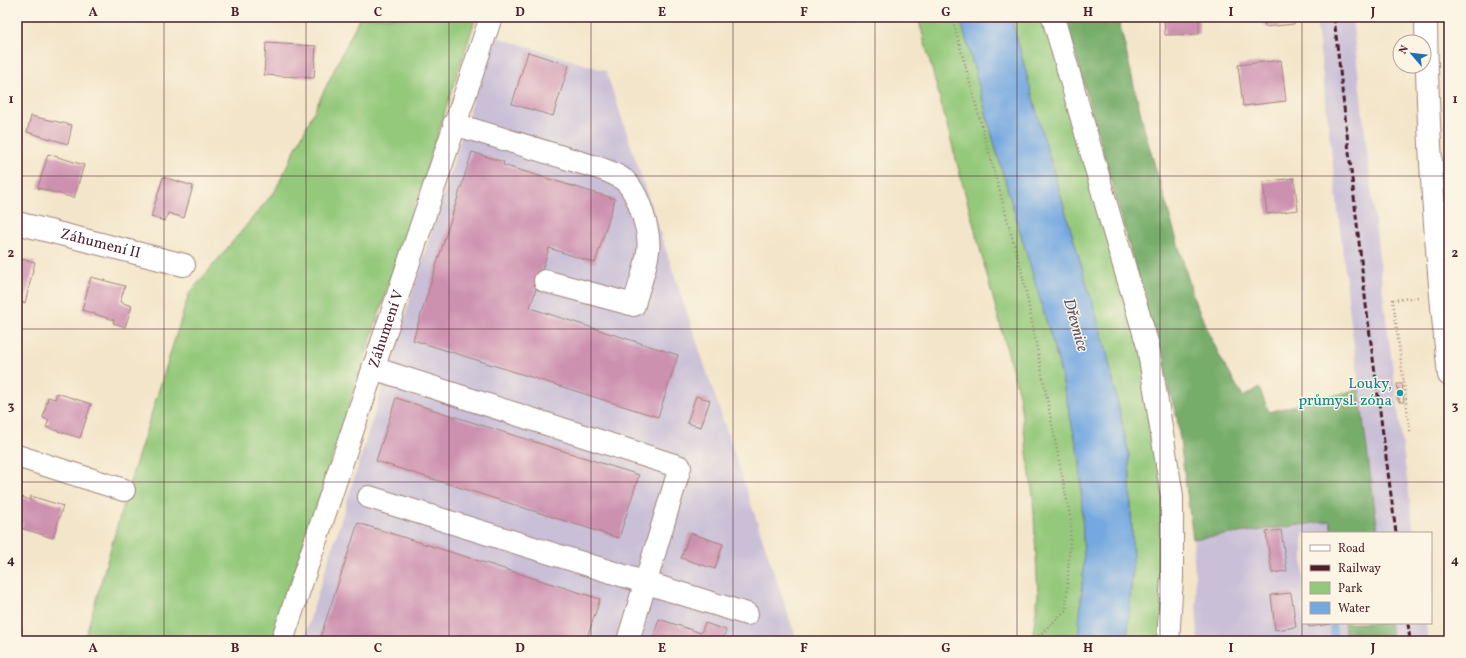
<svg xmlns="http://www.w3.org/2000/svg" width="1466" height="658" viewBox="0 0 1466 658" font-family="Vollkorn,serif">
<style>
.industrial{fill:#c9bfd7}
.green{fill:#94c97b;stroke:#6f7453}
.forest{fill:#77ad6b;stroke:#60664b}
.water{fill:#74a8e0;stroke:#5f6486}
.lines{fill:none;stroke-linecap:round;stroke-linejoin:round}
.stream{stroke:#74a8e0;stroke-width:7}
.building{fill:#cd91b0}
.minor-casing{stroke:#9e827a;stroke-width:24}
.major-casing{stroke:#9e827a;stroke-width:24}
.path{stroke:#9e827a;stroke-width:2.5;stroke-dasharray:1 3;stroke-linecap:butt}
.minor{stroke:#fff;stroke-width:22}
.major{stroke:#fff;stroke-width:22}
.rail{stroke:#4a1f2b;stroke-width:3;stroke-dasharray:6 3;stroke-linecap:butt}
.grid{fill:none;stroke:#4a1f2b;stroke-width:1;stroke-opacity:0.55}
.culture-dot{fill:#0f9aa8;stroke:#fcf5e5;stroke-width:1.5}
.labels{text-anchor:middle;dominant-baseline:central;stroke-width:3;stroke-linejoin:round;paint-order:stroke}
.street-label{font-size:15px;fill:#4a1f2b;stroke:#fcf5e5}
.culture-label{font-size:15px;fill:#0d838f;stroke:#fcf5e5;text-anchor:end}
.water-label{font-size:16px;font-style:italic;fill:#594f6a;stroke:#fcf5e5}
.neatline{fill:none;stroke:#4a1f2b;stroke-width:1.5}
.grid-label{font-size:13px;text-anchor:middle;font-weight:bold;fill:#4a1f2b}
</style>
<rect width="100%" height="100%" fill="#fcf5e5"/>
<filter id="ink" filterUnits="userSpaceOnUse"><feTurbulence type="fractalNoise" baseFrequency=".025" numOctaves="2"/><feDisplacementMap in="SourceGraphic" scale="8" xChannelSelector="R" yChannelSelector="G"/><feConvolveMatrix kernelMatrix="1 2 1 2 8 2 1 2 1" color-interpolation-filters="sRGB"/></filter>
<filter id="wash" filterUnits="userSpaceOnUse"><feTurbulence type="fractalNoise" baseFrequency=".012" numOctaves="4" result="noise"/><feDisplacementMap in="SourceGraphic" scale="16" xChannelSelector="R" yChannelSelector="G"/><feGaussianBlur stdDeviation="0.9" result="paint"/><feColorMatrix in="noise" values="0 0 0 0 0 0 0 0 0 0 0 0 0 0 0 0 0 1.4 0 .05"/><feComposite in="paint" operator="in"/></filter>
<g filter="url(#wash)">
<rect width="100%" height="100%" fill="#f3e5c9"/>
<path class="industrial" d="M 1316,17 L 1352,17 L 1384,302 L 1414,533 L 1378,533 L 1349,307 Z
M 493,36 L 606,71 L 797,641 L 303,641 Z
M 1330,521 L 1332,533 L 1303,533 L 1303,623 L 1344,623 L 1346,641 L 1198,641 L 1193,539 Z
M 1390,623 L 1426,623 L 1428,641 L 1392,641 Z"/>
<path class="green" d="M 360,17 L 476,17 L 272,641 L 84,641 L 129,485 L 189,294 L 275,191 Z
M 918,17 L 960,17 L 997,153 L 1058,361 L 1080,461 L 1084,560 L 1078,641 L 1032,641 L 1038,596 L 1033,496 L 1019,395 Z
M 1011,17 L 1047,17 L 1143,353 L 1163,479 L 1163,641 L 1127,641 L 1133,561 L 1129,455 L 1106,349 L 1044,139 Z"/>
<path class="forest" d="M 1078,17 L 1118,17 L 1145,132 L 1195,302 L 1220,357 L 1243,397 L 1259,388 L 1269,412 L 1359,389 L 1378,533 L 1332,533 L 1330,521 L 1193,539 L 1177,418 L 1066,20 Z
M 1344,623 L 1390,623 L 1392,641 L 1346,641 Z"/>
<path class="water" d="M 960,17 L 1011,17 L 1044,139 L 1106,349 L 1129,455 L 1133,561 L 1127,641 L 1078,641 L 1084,560 L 1080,461 L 1058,361 L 997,153 Z"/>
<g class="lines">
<path class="stream" d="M 1332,623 L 1335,641"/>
</g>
<g id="blocks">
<path class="building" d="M 1164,17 L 1199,17 L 1199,34 L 1165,35 Z
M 1264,17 L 1293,17 L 1294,24 L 1265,27 Z
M 266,43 L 316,46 L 314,78 L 264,75 Z
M 528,52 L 569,65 L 553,116 L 512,104 Z
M 1281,60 L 1286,101 L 1243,106 L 1238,65 Z
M 31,116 L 72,125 L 68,144 L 27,132 Z
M 472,152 L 504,162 L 503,165 L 615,199 L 595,263 L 549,248 L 530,308 L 678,355 L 658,417 L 413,340 Z
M 48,154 L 84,165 L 74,198 L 38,188 Z
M 163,177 L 193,186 L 184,218 L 168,213 L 165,221 L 151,217 Z
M 1294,178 L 1298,210 L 1267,214 L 1263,182 Z
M 17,258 L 35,262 L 25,303 L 17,301 Z
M 91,277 L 125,286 L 120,302 L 132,306 L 125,327 L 113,323 L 114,320 L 82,310 Z
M 1397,384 L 1402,384 L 1404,402 L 1399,402 Z
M 57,393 L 91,404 L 80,438 L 46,427 L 49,420 L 43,418 L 48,397 L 55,399 Z
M 696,396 L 710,400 L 701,427 L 687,423 Z
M 396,398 L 639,475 L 619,538 L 376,461 Z
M 31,496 L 63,506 L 53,538 L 21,528 L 23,523 L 17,521 L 17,513 L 22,497 L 30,500 Z
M 358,523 L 600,599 L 586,641 L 319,641 Z
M 1281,530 L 1287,571 L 1272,573 L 1266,532 Z
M 690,533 L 723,544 L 715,569 L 681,558 Z
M 1291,593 L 1296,627 L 1275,630 L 1271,595 Z
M 659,619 L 701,633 L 705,623 L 726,630 L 722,641 L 652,641 Z
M 1308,623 L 1331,623 L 1331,624 L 1309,627 Z
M 17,626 L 22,628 L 18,641 L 17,641 Z"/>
</g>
</g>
<g filter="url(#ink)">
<use href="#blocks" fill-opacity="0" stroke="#9e827a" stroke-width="1"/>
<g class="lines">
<defs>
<g id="minor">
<path d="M 1053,17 L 1112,225 L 1148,346 L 1172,496 L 1172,578 L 1168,641"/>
<path d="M 454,124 L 602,169 C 610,172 618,175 624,180 C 638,191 651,234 648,251 C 646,269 638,288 634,305 L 545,281"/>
<path id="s1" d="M 17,223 L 184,265"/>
<path d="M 373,368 L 680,467 L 628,641"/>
<path d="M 17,456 L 124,490"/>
<path d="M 369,497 L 747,614"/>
<path id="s2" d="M 282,641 L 491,17"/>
</g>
<path id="major" d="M 1426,17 C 1427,137 1436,256 1449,375"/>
</defs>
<use href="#minor" class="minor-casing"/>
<use href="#major" class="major-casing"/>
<path class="path" d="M 952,17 L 1023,277 L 1071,521 L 1066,610 L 1033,641
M 1410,431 L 1393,300 L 1419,297"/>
<use href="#minor" class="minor"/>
<use href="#major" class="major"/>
<path class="rail" d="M 1334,17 L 1366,305 L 1396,533
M 1408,623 L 1410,641"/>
</g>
</g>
<path class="grid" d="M 164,17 L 164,641M 306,17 L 306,641M 449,17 L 449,641M 591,17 L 591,641M 733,17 L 733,641M 875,17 L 875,641M 1017,17 L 1017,641M 1160,17 L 1160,641M 1302,17 L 1302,641M 17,176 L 1449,176M 17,329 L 1449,329M 17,482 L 1449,482"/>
<circle class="culture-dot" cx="1400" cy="393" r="4"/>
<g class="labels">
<g class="street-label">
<text stroke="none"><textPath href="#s1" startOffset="86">Záhumení II</textPath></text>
<text stroke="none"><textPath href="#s2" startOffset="329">Záhumení V</textPath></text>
</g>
<g class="culture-label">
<text x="1392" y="384">Louky,<tspan x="1392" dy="17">průmysl. zóna</tspan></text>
</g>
<g class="water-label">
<text transform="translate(1075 325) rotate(74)">Dřevnice</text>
</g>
</g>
<rect width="1466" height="658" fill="none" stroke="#fcf5e5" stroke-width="44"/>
<rect x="1302" y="532" width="130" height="92" fill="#fcf5e5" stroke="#b59f9b"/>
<rect x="1310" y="545" width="20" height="6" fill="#ffffff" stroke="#b59f9b"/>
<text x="1338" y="552" font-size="12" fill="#4a1f2b">Road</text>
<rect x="1310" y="565" width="20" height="6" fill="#4a1f2b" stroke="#b59f9b"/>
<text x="1338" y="572" font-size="12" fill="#4a1f2b">Railway</text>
<rect x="1310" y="582" width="20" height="12" fill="#94c97b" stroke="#b59f9b"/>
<text x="1338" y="592" font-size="12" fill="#4a1f2b">Park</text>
<rect x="1310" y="602" width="20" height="12" fill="#74a8e0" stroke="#b59f9b"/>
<text x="1338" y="612" font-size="12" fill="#4a1f2b">Water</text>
<g transform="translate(1412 54) rotate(298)"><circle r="19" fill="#fcf5e5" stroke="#b59f9b"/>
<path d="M0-3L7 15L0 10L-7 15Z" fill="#1f6fb2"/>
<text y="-6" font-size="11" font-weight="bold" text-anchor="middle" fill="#4a1f2b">N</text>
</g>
<rect x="22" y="22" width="1422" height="614" class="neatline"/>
<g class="grid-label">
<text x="93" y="16">A</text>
<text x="235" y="16">B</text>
<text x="378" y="16">C</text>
<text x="520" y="16">D</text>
<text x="662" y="16">E</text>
<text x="804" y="16">F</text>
<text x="946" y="16">G</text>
<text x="1088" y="16">H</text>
<text x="1231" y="16">I</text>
<text x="1373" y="16">J</text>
<text x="11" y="103">1</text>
<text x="1455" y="103">1</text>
<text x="11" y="257">2</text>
<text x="1455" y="257">2</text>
<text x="11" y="410">3</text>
<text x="1455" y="410">3</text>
<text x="11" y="564">4</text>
<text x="1455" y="564">4</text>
<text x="93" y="652">A</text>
<text x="235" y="652">B</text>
<text x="378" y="652">C</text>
<text x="520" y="652">D</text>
<text x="662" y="652">E</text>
<text x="804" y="652">F</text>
<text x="946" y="652">G</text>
<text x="1088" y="652">H</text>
<text x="1231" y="652">I</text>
<text x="1373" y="652">J</text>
</g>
</svg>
